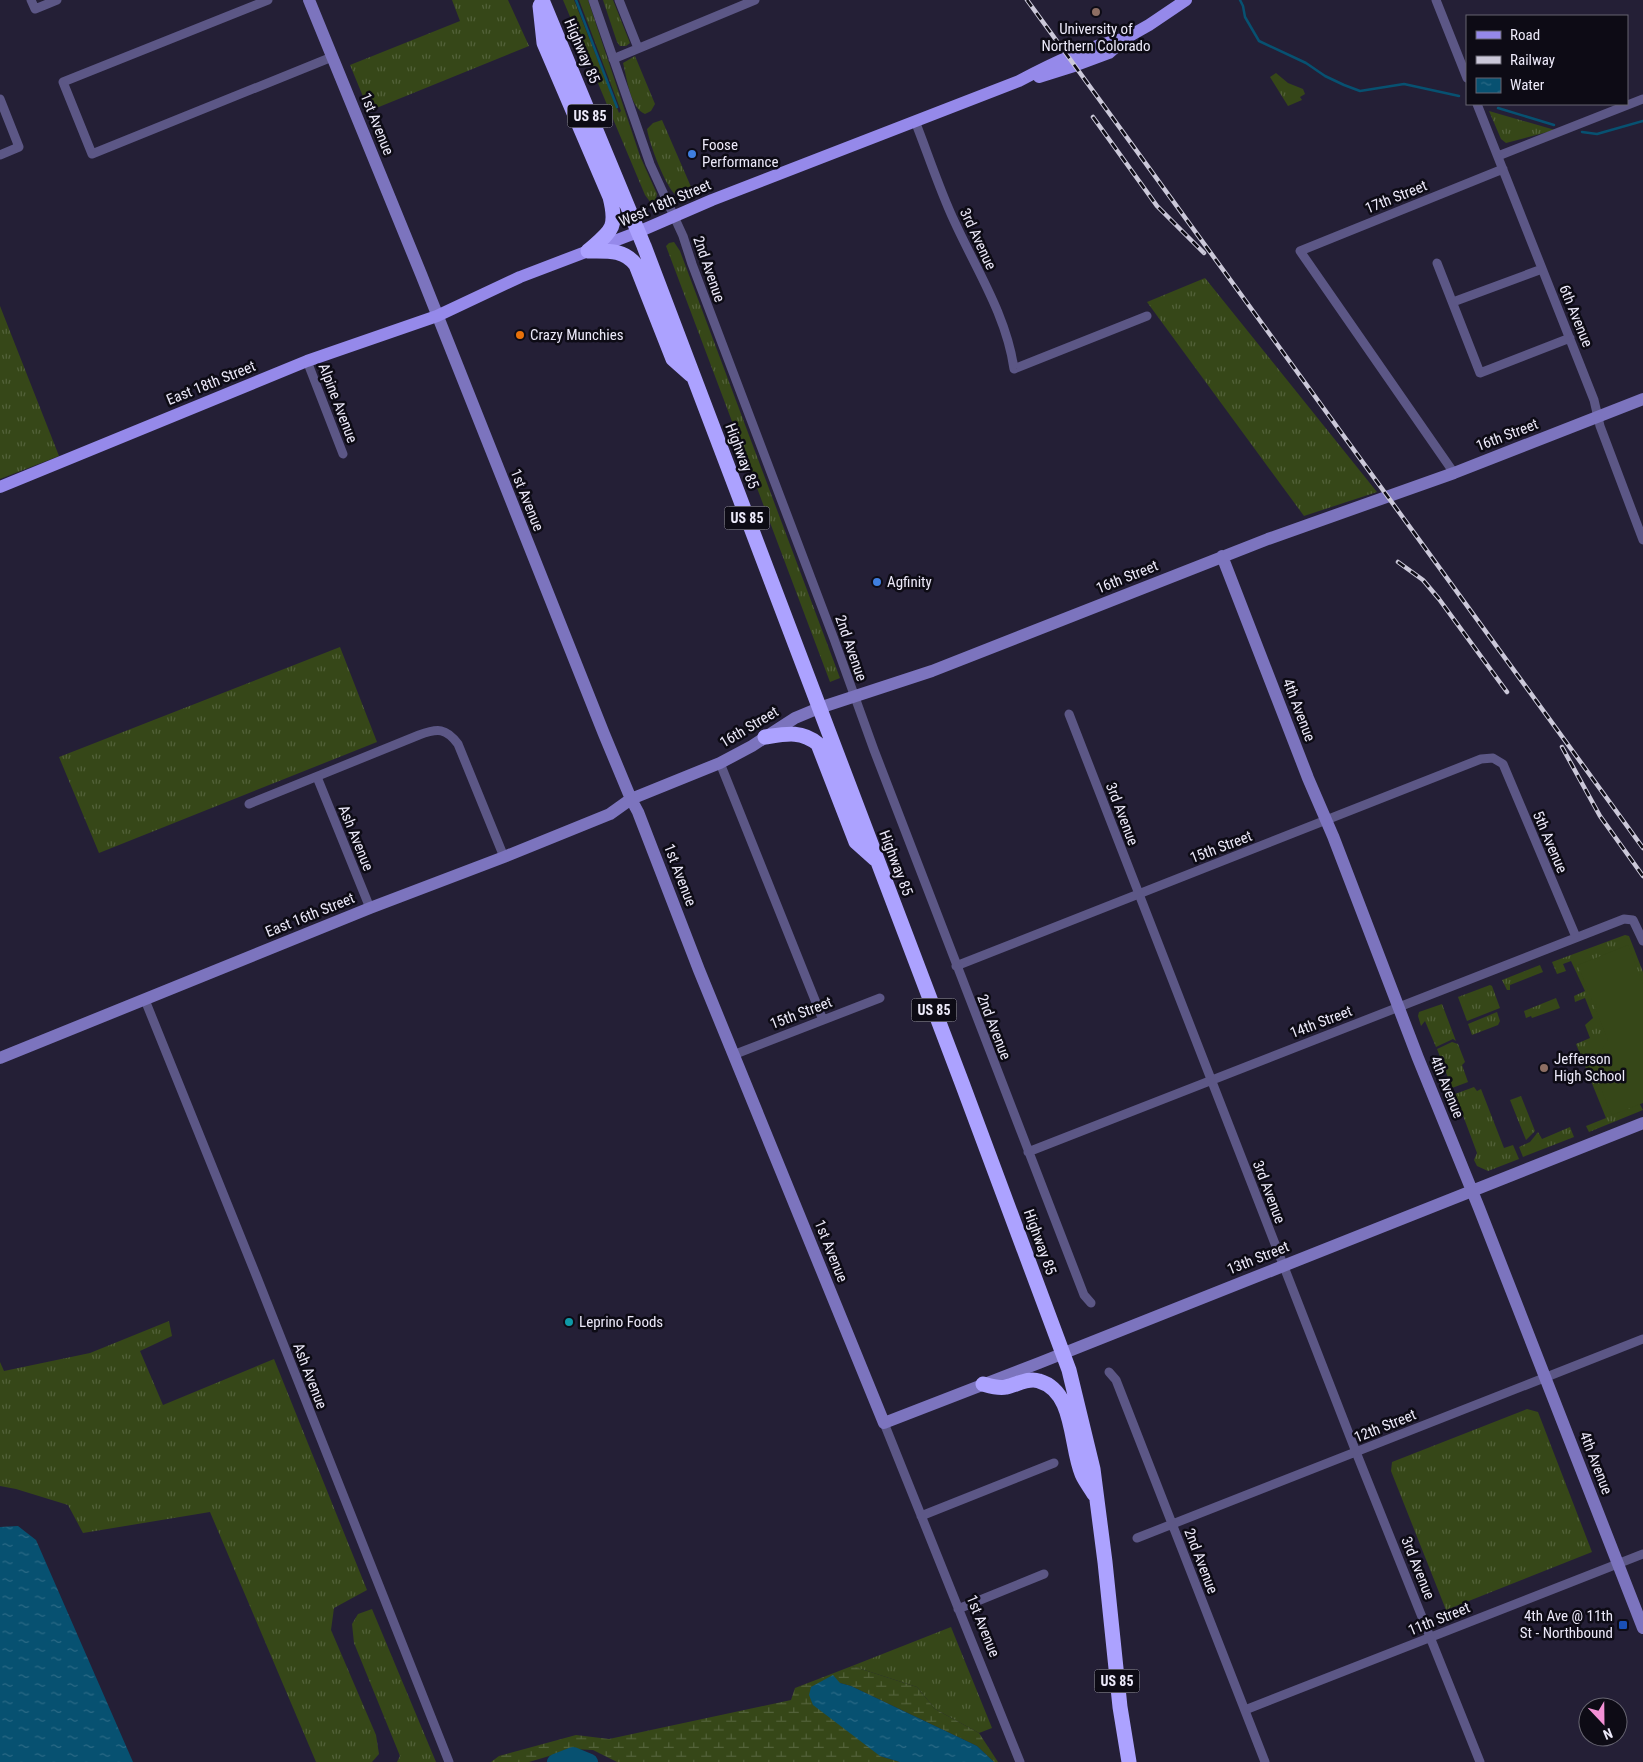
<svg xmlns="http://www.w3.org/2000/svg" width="1643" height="1762" viewBox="0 0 1643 1762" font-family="'Roboto Condensed',sans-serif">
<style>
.grass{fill:url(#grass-tufts)}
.wetland{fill:url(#wetland-marsh)}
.pitch{fill:#364718}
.water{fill:url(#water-ripples)}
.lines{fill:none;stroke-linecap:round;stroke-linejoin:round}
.stream{stroke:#075171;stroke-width:2.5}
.river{stroke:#075171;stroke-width:16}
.street{stroke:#5c5786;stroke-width:9}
.secondary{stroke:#7c74be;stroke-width:12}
.primary{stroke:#9589ea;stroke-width:12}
.highway{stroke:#aca2ff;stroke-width:15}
.rail-casing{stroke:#cbc8d9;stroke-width:4.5}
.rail{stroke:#0d0b15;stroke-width:2.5;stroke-dasharray:8;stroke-linecap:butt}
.education-dot{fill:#8d6e63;stroke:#0d0b15;stroke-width:2}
.shop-dot{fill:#3f7fe0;stroke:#0d0b15;stroke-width:2}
.food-dot{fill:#e8710a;stroke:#0d0b15;stroke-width:2}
.culture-dot{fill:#0f9aa8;stroke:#0d0b15;stroke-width:2}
.transit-dot{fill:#1a4fb4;stroke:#0d0b15;stroke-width:2}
.labels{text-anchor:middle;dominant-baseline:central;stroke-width:5;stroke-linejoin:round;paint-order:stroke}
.shield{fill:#0d0b15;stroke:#a9a6b5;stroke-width:1}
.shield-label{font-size:14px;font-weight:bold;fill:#ece9f9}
.poi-label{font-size:15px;fill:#ece9f9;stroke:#0d0b15;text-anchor:start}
.street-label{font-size:15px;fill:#ece9f9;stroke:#0d0b15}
</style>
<defs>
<pattern id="grass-tufts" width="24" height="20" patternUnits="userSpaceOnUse" patternTransform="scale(1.25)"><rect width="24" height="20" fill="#364718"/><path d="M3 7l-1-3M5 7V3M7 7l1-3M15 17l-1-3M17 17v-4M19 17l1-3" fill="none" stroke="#53623a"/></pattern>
<pattern id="wetland-marsh" width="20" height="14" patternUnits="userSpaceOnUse" patternTransform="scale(1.25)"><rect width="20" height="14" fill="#364718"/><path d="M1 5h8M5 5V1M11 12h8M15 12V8" fill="none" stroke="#53623a"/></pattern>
<pattern id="water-ripples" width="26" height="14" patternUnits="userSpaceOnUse" patternTransform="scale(1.25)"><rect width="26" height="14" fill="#075171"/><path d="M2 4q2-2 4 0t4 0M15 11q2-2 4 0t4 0" fill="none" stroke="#2b6a86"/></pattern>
</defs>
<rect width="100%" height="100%" fill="#241f36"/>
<path class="grass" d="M 452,0 L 508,0 L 529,46 L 369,111 L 350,65 L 460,21 Z
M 563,0 L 574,0 L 619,113 L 621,111 L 579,0 L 588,0 L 640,156 L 657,194 L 655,203 L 651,203 L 645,195 Z
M 603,0 L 613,0 L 630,43 L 626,46 L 620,46 L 617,42 Z
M 635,56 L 655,104 L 651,111 L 645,114 C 630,108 627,78 623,63 Z
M 1276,73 L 1288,83 L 1303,89 L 1305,94 L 1300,97 L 1302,100 L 1288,106 L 1270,77 Z
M 1489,111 L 1555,130 L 1506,143 L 1501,139 Z
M 662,120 L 695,196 C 689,198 682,199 676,195 C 666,188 649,143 647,129 L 653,123 Z
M 674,242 L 680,251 L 840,678 L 830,682 L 666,246 L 669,243 Z
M 1205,278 L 1377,492 L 1304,516 L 1147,302 Z
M 0,306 L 59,456 L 0,479 Z
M 340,647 L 377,742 L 99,853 L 59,757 Z
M 1625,935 L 1629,936 L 1643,972 L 1643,1056 L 1636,1097 L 1643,1110 L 1589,1132 L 1586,1126 L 1606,1118 L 1576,1044 L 1590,1038 L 1585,1025 L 1593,1018 L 1585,998 L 1575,1002 L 1574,996 L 1585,991 L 1571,961 L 1563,964 L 1566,971 L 1557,974 L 1552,962 Z
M 1540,965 L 1543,972 L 1510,985 L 1510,990 L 1507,990 L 1502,980 Z
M 1490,985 L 1492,986 L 1500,1008 L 1467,1021 L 1458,997 Z
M 1556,998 L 1560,1008 L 1532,1018 L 1531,1016 L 1526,1018 L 1524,1011 Z
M 1442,1004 L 1456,1041 L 1453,1039 L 1436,1047 L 1425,1021 L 1421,1026 L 1418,1016 L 1419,1012 Z
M 1497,1012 L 1500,1021 L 1498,1025 L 1472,1035 L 1468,1024 Z
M 1452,1042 L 1458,1044 L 1465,1062 L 1462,1065 L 1468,1082 L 1452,1088 L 1437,1049 Z
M 1474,1087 L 1477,1091 L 1481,1089 L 1504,1148 L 1513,1145 L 1519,1159 L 1488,1171 L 1477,1166 L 1474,1160 L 1477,1153 L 1455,1094 Z
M 1521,1096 L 1535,1131 L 1526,1140 L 1510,1100 Z
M 1570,1127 L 1574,1137 L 1523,1157 L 1519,1147 L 1530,1142 L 1538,1132 L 1542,1139 Z
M 169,1321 L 172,1336 L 140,1351 L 163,1405 L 274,1359 L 367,1590 L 334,1608 L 331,1630 L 376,1735 L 379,1754 L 372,1762 L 316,1762 L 210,1512 L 83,1533 L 68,1505 L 16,1489 L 0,1486 L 0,1362 L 4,1371 L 90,1353 Z
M 1527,1409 L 1538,1412 L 1592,1552 L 1446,1610 L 1391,1471 L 1392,1462 Z
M 372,1609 L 436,1762 L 397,1762 L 400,1756 L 354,1643 L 352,1624 L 358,1614 Z
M 951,1627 L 992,1728 L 979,1733 L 935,1709 L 917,1687 L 852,1666 Z"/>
<path class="wetland" d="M 852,1666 L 917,1687 L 935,1709 L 979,1733 L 998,1762 L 994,1762 L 977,1746 L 851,1686 L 840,1683 L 880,1756 L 900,1762 L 617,1762 L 593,1750 L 573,1749 L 529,1762 L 491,1762 L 499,1756 L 576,1735 L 609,1739 L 791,1700 L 795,1688 Z"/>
<path class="pitch" d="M 1628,945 L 1643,984 L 1643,1103 L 1612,1115 C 1601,1090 1589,1064 1608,1040 L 1578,965 Z"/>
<path class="water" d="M 18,1526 L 36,1540 L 133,1762 L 0,1762 L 0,1527 Z
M 833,1675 L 840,1683 L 851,1686 L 977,1746 L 994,1762 L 900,1762 L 880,1756 L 813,1705 L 809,1695 L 811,1687 Z"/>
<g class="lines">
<path class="stream" d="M 576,0 L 617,107
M 1240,0 L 1243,6 L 1245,17 L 1259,41 L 1306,63 L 1325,76 L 1344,85 L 1360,91 L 1404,84 L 1459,96
M 1498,108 L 1554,125
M 1582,132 L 1597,134 L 1643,121"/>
<path class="river" d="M 555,1762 L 573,1755 L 590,1762"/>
<path class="street" d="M 31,0 L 35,9 L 57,0
M 268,0 L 63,82 L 92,154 L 332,57
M 593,0 L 650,164 L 683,236 L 692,264 L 834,639 L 874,750 L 1084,1295 L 1091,1303
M 619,0 L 638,48
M 1436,0 L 1467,78
M 613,59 L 755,0
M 0,99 L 19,147 L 0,155
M 1477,104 L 1594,400 L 1600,426 L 1643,540
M 915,121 C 926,149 936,179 948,207 C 970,260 1006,311 1014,369 L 1147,316
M 1498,156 L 1643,99
M 1437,263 L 1480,373 L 1570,338
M 1453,302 L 1542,269
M 307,361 L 343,454
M 1454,473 L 1300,251 L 1503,169
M 1069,714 L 1356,1452 L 1480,1762
M 720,763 L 823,1020
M 317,777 L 370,908
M 249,804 L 419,735 C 438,728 446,728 458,744 L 504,857
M 956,966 L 1481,759 L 1493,758 L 1503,764 L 1576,937
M 145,1000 L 256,1275 L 449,1762
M 733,1055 L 880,998
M 1028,1152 L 1624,919 L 1633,920 L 1643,941
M 1109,1372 L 1116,1380 L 1265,1762
M 884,1423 L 1020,1762
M 921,1516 L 1054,1463
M 1137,1538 L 1643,1339
M 958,1609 L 1044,1574
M 1245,1710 L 1643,1554"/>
<path class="secondary" d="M 309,0 L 421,274 L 604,734 L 631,799 L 638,812 L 699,970 L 884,1423 L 1039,1363 L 1643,1123
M 1222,556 L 1308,778 L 1333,836 L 1418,1058 L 1479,1208 L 1643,1628
M 0,1058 L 370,908 L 504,857 L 610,814 L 631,799 L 720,763 L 752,746 L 795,718 L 819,708 L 932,671 L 1268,539 L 1454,473 L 1643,399"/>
<path class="primary" d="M 1039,77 L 1074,66 L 1109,53 L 1126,38 L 1149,25 L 1186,0
M 0,487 L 307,361 L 437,316 L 520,277 L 638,232 L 712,200 L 1019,81 C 1053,63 1088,46 1126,38"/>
<path class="highway" d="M 542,0 L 644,246 L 962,1083 L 1069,1370 L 1093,1469 L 1105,1562 L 1120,1707 L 1129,1762
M 540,6 L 544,43 L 610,197 C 618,229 611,231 588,251
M 588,251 C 607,251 624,249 636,265 L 673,359 L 691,375
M 765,737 C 785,734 801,730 818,744 L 856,842 L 875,859
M 983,1384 C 990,1386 999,1389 1006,1387 C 1017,1385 1028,1377 1039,1381 C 1075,1391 1070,1446 1082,1474 C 1085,1481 1090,1487 1094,1494"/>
<defs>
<path id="rail" d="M 1027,0 L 1643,848
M 1093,117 L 1157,206 L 1204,253
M 1398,562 L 1423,580 L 1439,599 L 1507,692
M 1562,747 L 1600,816 L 1643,876"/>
</defs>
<use href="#rail" class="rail-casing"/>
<use href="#rail" class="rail"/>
</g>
<g class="education-dot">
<circle cx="1096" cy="12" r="5"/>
<circle cx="1544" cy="1068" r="5"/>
</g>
<g class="shop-dot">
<circle cx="692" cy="154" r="5"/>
<circle cx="877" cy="582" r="5"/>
</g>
<circle class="food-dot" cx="520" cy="335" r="5"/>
<circle class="culture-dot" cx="569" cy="1322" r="5"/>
<rect class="transit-dot" x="1618" y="1620" width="10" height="10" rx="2.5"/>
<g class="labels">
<g class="shield">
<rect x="567.5" y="104.5" width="45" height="23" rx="4"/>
<rect x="724.5" y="506.5" width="45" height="23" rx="4"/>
<rect x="911.5" y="998.5" width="45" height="23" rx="4"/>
<rect x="1094.5" y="1669.5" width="45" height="23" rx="4"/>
</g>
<g class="shield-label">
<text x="590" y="116">US 85</text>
<text x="747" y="518">US 85</text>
<text x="934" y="1010">US 85</text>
<text x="1117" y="1681">US 85</text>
</g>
<g class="poi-label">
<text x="1096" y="29" text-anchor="middle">University of<tspan x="1096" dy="17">Northern Colorado</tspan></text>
<text x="702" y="145">Foose<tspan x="702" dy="17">Performance</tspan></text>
<text x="530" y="335">Crazy Munchies</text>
<text x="887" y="582">Agfinity</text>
<text x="1554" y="1059">Jefferson<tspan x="1554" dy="17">High School</tspan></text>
<text x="579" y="1322">Leprino Foods</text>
<text x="1613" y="1616" text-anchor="end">4th Ave @ 11th<tspan x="1613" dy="17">St - Northbound</tspan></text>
</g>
<g class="street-label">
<text transform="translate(582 51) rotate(67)">Highway 85</text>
<text transform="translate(377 124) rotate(68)">1st Avenue</text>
<text transform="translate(1396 197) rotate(-22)">17th Street</text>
<text transform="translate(665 203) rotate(-23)">West 18th Street</text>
<text transform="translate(978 239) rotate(65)">3rd Avenue</text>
<text transform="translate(709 269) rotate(71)">2nd Avenue</text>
<text transform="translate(1576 316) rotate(68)">6th Avenue</text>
<text transform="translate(211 383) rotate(-22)">East 18th Street</text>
<text transform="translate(338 403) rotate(69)">Alpine Avenue</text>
<text transform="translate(1507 435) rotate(-21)">16th Street</text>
<text transform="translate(742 456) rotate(69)">Highway 85</text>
<text transform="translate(527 500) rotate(68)">1st Avenue</text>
<text transform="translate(1127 577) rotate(-22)">16th Street</text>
<text transform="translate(851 648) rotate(71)">2nd Avenue</text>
<text transform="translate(1299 710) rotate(69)">4th Avenue</text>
<text transform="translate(749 727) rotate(-31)">16th Street</text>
<text transform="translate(1122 814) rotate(69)">3rd Avenue</text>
<text transform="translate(356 838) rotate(68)">Ash Avenue</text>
<text transform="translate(1550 842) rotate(67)">5th Avenue</text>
<text transform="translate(1221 847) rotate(-21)">15th Street</text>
<text transform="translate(896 863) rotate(69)">Highway 85</text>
<text transform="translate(680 875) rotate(69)">1st Avenue</text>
<text transform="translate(310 915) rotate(-22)">East 16th Street</text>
<text transform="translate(801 1013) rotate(-21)">15th Street</text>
<text transform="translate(1321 1022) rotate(-21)">14th Street</text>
<text transform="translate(994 1027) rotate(69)">2nd Avenue</text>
<text transform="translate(1447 1087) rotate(68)">4th Avenue</text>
<text transform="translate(1269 1192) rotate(69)">3rd Avenue</text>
<text transform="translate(1040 1242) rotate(70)">Highway 85</text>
<text transform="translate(831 1251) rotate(68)">1st Avenue</text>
<text transform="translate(1258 1258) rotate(-22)">13th Street</text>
<text transform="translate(310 1376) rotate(69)">Ash Avenue</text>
<text transform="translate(1385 1426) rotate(-22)">12th Street</text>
<text transform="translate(1596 1463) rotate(69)">4th Avenue</text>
<text transform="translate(1201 1561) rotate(69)">2nd Avenue</text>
<text transform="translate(1418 1568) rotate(68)">3rd Avenue</text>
<text transform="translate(1439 1619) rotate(-22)">11th Street</text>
<text transform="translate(983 1626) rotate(68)">1st Avenue</text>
</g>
</g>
<rect x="1466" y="15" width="162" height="90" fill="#0d0b15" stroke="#666470"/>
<rect x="1476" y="31" width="25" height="8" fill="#9589ea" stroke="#666470"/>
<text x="1510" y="40" font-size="15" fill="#ece9f9">Road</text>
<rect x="1476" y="56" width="25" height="8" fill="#cbc8d9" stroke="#666470"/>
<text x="1510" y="65" font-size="15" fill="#ece9f9">Railway</text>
<rect x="1476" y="78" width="25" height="15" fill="url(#water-ripples)" stroke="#666470"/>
<text x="1510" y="90" font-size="15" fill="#ece9f9">Water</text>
<g transform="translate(1603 1722) rotate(158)"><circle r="24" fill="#0d0b15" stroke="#666470"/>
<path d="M0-4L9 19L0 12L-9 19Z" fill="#f391d5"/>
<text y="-8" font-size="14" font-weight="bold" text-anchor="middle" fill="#ece9f9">N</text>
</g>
</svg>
